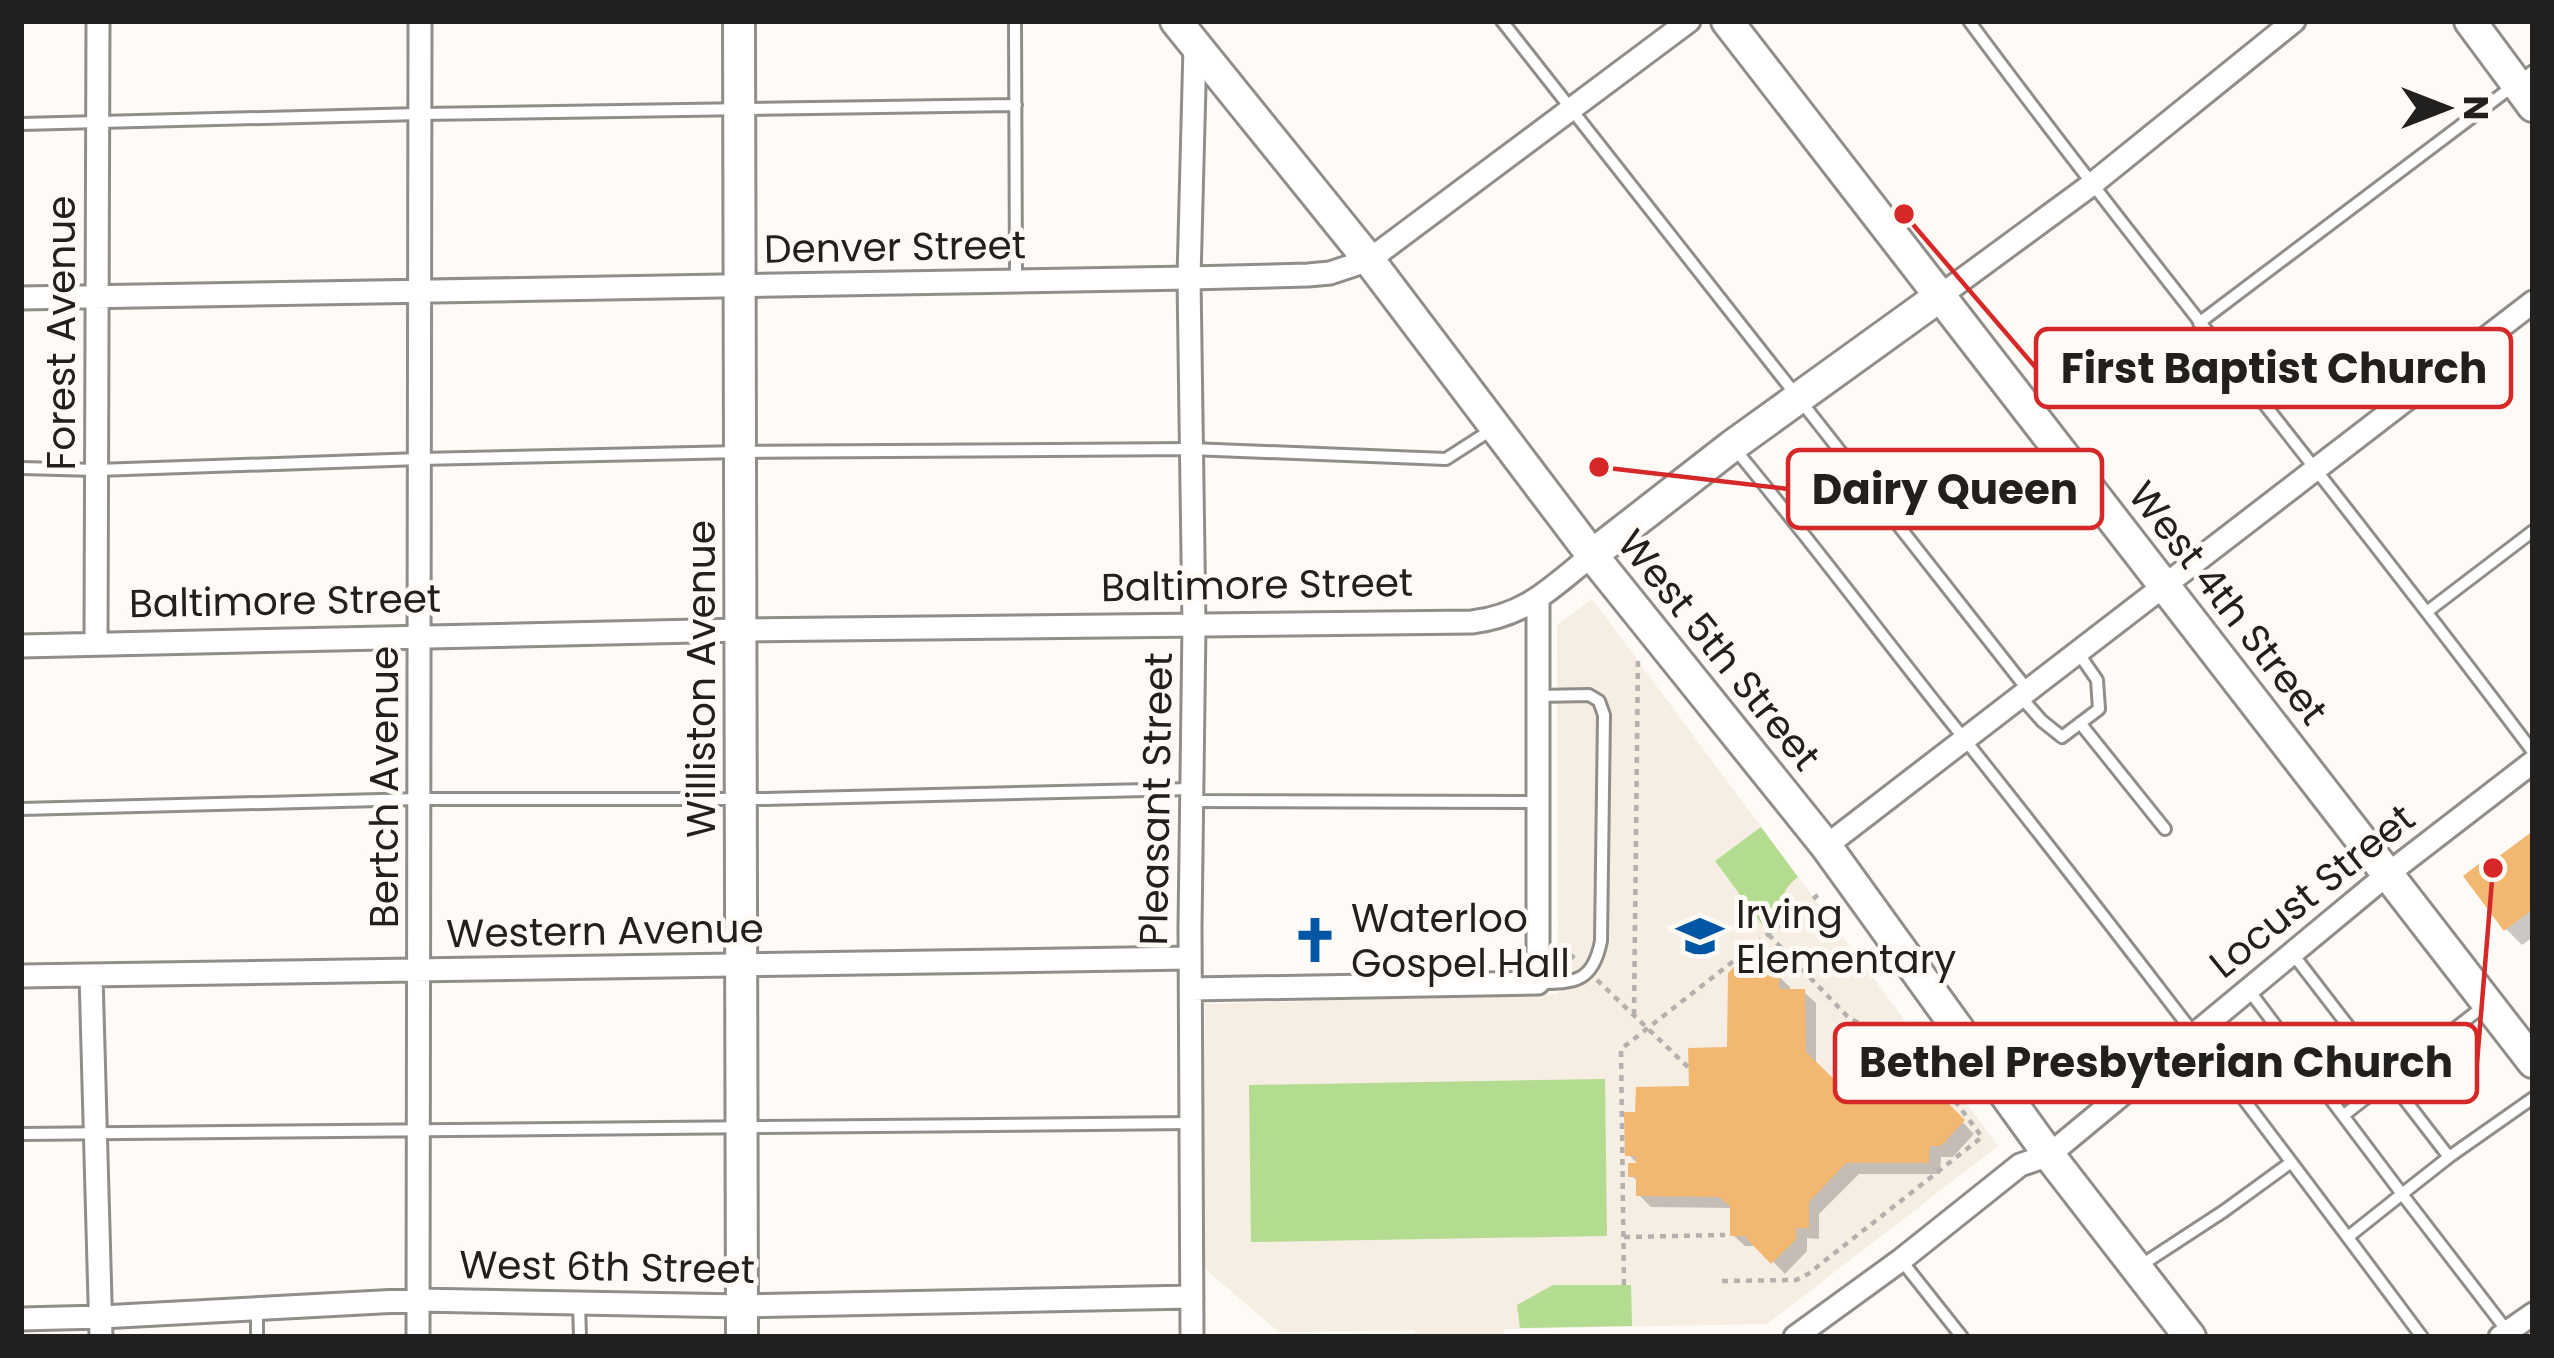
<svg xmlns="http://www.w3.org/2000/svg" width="2554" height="1358" viewBox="0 0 2554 1358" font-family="Poppins,sans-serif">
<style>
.built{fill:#f6ede3}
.green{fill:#b3dc90}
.shadow{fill:#0003}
.building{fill:#f2b771}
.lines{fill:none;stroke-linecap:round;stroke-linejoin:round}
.lane-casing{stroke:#918e8a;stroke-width:16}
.street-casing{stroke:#918e8a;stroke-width:27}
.secondary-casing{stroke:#918e8a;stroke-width:36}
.path{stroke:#b3b0ad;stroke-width:4.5;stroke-dasharray:6 6;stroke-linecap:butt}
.lane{stroke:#fff;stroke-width:10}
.street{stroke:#fff;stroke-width:21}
.secondary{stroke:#fff;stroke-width:30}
.labels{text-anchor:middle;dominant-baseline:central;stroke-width:10;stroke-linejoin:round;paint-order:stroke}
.street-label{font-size:39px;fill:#21201f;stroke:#fefaf6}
.poi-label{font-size:39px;fill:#21201f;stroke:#fefaf6;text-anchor:start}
.leader{fill:none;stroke:#d62828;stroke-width:4.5}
.callout-dot{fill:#d62828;stroke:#fefaf6;stroke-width:4.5}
.callout{fill:#fefaf6;stroke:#d62828;stroke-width:4.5}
.callout-label{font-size:42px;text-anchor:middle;font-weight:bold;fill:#21201f}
</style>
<rect width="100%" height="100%" fill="#fefaf6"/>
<path class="built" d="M 1592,599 L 1998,1146 L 1767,1324 L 1504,1329 L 1503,1337 L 1416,1337 L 1415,1330 L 1279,1332 L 1203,1267 L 1205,1004 L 1558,994 L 1557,625 Z"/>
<path class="green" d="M 1761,827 L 1798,877 C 1784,888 1782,894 1784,912 L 1764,927 L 1715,861 Z
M 1605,1079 L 1607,1236 L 1251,1242 L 1249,1085 Z
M 1553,1285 L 1631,1285 L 1632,1326 L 1520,1328 L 1517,1305 Z"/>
<path class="shadow" d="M 2533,834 L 2533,937 L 2522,945 L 2506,929 L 2484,872 Z
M 1753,952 L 1790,987 L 1790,992 L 1804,992 L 1816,1003 L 1816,1067 L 1840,1089 L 1927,1085 L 1974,1134 L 1953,1157 L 1941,1157 L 1940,1174 L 1859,1174 L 1819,1214 L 1819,1239 L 1807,1238 L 1807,1251 L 1785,1274 L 1758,1246 L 1745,1246 L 1733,1235 L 1733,1208 L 1651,1207 L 1639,1195 L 1639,1183 L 1631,1175 L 1640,1166 L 1628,1154 L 1730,1050 Z"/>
<path class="building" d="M 2533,831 L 2533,909 L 2504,931 L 2463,876 L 2480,863 L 2483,868 Z
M 1753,947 L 1779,972 L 1779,989 L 1805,989 L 1806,1052 L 1841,1086 L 1929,1082 L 1929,1095 L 1940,1095 L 1965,1120 L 1941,1146 L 1930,1146 L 1929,1163 L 1846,1163 L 1809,1202 L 1809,1228 L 1796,1228 L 1796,1239 L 1771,1264 L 1747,1239 L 1747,1236 L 1730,1236 L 1730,1206 L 1719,1197 L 1636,1196 L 1636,1177 L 1628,1177 L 1628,1163 L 1636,1163 L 1636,1156 L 1625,1156 L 1624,1112 L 1635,1112 L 1636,1087 L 1689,1086 L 1688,1048 L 1727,1047 L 1728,973 Z"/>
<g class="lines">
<defs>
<path id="lane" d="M 1015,21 L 1016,281
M 1502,21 L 2027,689
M 1969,21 C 2152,268 2349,505 2533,752
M 21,124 L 420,114 L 1016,105
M 2199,323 L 2533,71
M 1734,448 C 1804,532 1870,620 1938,706 C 2104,913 2264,1124 2422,1337
M 21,468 L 97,470 L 420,459 L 740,452 L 1191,449 L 1446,459 L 1491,430
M 2428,611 L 2533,531
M 2019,695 L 2042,721 L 2062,737 L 2099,709 L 2097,680 L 2079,654
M 1538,696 L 1589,695 L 1599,701 L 1604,715 L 1601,941 C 1593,982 1575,983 1538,983
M 2080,723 L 2165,829
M 1193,801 L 1538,802
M 21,809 L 419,799 L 764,799 L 1192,789
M 2292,953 L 2449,1157
M 2248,989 L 2402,1194 L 2348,1237
M 2344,1115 L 2485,1005
M 21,1134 L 1191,1123
M 1901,1260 L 1962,1337
M 2140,1266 L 2224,1211 L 2290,1163
M 579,1304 L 580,1337
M 2508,1332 L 2402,1194 L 2449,1157 L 2533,1098
M 257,1337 L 257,1309"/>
<path id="street" d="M 1940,296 L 2091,185 L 2294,21
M 21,298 L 1189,278 L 1308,275 L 1330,273 L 1369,260 L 1689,21
M 96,644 L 98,21
M 21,646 L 741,630 L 1472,622 C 1527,615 1551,588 1592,555
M 1826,846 L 2533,302
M 91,975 L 101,1337
M 21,976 L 1190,958
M 1191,989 L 1538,983 L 1538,598
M 21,1319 L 101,1317 L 418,1300 L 743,1306 L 1192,1297
M 418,1337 L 420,21
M 1192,1337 L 1190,927 L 1194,625 L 1189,278 L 1195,47
M 1795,1337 L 1901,1260 L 2020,1165 L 2049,1155 L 2389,873 L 2533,762
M 2500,1337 L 2533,1314"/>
<path id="secondary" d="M 739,21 L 742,1337
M 1176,21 L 1369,260 L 1592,555 L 1826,846 L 2049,1155 L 2190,1337
M 1727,21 L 2533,1062
M 2470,21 L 2533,106
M 1592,555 L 1732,446 L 1940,296"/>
</defs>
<use href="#lane" class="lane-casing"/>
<use href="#street" class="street-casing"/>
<use href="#secondary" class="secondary-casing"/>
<path class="path" d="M 1561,946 L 1575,959
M 1597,980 L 1688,1067
M 1634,1015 L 1638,657
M 1624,1237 L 1725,1235
M 1722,1281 L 1796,1280 L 1808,1274 L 1982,1137 L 1946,1089 L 1923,1072 L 1897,1045 L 1848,1017 L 1768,934
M 1624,1285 L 1621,1049 L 1818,895"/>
<use href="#lane" class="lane"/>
<use href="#street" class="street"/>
<use href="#secondary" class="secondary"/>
</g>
<defs>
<symbol id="school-bare" viewBox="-9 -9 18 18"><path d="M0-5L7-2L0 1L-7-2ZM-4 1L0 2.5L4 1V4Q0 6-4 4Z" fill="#0356a4" stroke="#fefaf6" stroke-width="2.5" paint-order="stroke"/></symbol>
<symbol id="church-bare" viewBox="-9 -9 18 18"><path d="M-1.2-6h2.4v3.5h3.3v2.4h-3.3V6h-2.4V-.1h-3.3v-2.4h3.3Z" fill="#0356a4" stroke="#fefaf6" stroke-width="2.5" paint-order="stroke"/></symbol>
</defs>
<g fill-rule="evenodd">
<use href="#school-bare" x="1667" y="903" width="66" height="66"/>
<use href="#church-bare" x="1282" y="907" width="66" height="66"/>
</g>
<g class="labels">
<g class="street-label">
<text transform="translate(895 247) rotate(-1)">Denver Street</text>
<text transform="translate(61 333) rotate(-90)">Forest Avenue</text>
<text transform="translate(1257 585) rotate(-1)">Baltimore Street</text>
<text transform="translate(285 601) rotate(-1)">Baltimore Street</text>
<text transform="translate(2228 603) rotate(52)">West 4th Street</text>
<text transform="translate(1719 650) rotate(51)">West 5th Street</text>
<text transform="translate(701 679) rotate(-90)">Williston Avenue</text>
<text transform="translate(384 787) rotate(-90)">Bertch Avenue</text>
<text transform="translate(1156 799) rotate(-89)">Pleasant Street</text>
<text transform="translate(2312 891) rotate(-39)">Locust Street</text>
<text transform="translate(605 931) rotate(-1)">Western Avenue</text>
<text transform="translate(607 1267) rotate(1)">West 6th Street</text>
</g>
<g class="poi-label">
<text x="1736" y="914">Irving<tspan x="1736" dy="45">Elementary</tspan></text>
<text x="1351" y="918">Waterloo<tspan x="1351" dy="45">Gospel Hall</tspan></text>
</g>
</g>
<path class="leader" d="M1904 214L2036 368M1599 467L1788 489M2493 868L2477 1063"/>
<g class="callout-dot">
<circle cx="1904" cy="214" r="12"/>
<circle cx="1599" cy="467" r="12"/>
<circle cx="2493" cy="868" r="12"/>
</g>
<g class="callout">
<rect x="2036" y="329" width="475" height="78" rx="12"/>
<rect x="1788" y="450" width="314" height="78" rx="12"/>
<rect x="1835" y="1024" width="642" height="78" rx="12"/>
</g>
<g class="callout-label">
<text x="2274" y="383">First Baptist Church</text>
<text x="1945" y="504">Dairy Queen</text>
<text x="2156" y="1077">Bethel Presbyterian Church</text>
</g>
<rect width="2554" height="1358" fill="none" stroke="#21201f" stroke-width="48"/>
<g transform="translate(2446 108) rotate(90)" stroke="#fefaf6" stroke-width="9" paint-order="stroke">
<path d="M0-9L21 45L0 30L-21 45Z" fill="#21201f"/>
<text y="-18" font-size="33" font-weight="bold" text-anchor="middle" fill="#21201f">N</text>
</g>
</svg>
